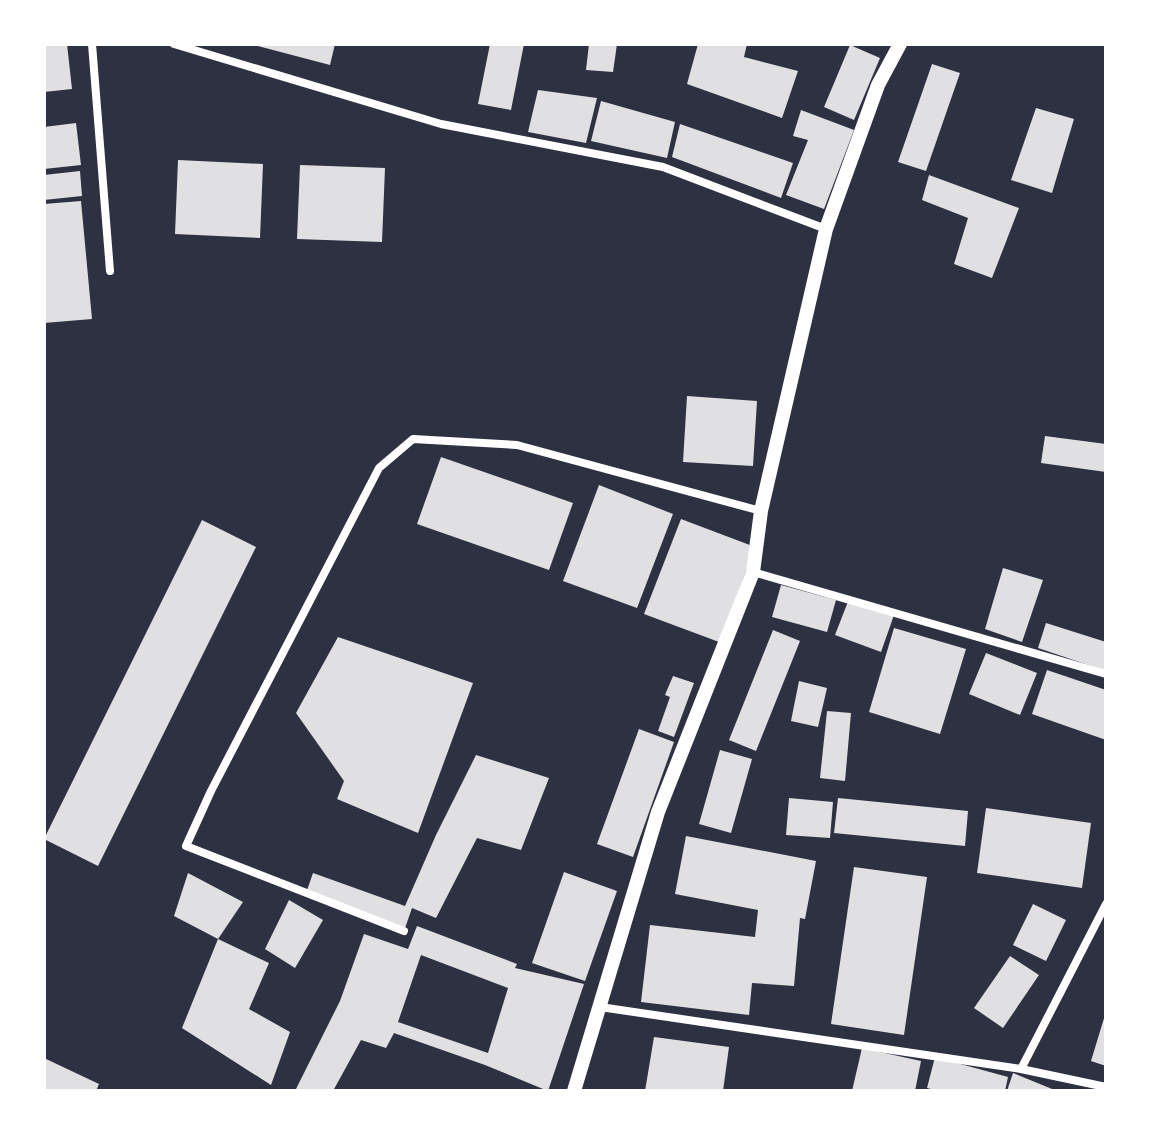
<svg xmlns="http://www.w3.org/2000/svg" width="1150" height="1135" viewBox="0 0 1150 1135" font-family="Commissioner,sans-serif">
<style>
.building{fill:#e0e0e3;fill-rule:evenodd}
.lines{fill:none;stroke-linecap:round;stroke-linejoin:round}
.minor{stroke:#fff;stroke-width:8}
.tertiary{stroke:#fff;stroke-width:14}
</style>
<rect width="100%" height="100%" fill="#2d3142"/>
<path class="building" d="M 44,44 L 67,44 L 72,89 L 44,92 Z
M 250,44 L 335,44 L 330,65 Z
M 490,44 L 524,44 L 511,110 L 478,104 Z
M 589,44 L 617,44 L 613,72 L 586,70 Z
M 698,44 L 747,44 L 744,57 L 798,71 L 782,118 L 687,84 Z
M 850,45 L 880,58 L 854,120 L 824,107 Z
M 932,64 L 960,73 L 926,171 L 898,162 Z
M 538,90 L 597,98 L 586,143 L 528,132 Z
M 601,101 L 675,122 L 667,158 L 591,141 Z
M 1036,108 L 1074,119 L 1052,193 L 1011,180 Z
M 801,110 L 854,130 L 824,209 L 786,195 L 808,140 L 793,136 Z
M 76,123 L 81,165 L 44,169 L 44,127 Z
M 680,124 L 793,163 L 781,198 L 672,157 Z
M 178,160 L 263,164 L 260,238 L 175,234 Z
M 300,165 L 385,168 L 382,242 L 297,239 Z
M 80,171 L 82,196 L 44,200 L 44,175 Z
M 929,175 L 1019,208 L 992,278 L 954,264 L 968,218 L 922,200 Z
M 81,201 L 92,319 L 44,323 L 44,204 Z
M 687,396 L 757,401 L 753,466 L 683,462 Z
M 1045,436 L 1106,444 L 1106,472 L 1041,463 Z
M 441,457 L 573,503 L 549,570 L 417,524 Z
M 599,485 L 673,514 L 637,608 L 563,581 Z
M 681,519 L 755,547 L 719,642 L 644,614 Z
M 202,520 L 256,547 L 98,866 L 44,839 Z
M 1003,568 L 1043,580 L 1022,642 L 985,629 Z
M 781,585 L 836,600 L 827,632 L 772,617 Z
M 849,599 L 894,615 L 881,652 L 835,635 Z
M 1046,623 L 1106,642 L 1106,671 L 1038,648 Z
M 894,628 L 966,649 L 940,734 L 869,712 Z
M 773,630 L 800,641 L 756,751 L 729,740 Z
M 338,637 L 473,683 L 418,833 L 337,799 L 344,781 L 296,713 Z
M 986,653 L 1037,673 L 1020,715 L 969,694 Z
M 1047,670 L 1106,690 L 1106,740 L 1032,714 Z
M 673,676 L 694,683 L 674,737 L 658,731 L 670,697 L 665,695 Z
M 799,681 L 827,688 L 818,727 L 791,721 Z
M 827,711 L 851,713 L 845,781 L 820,778 Z
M 639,729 L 674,742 L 633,857 L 597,844 Z
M 720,750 L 752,759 L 731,833 L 699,824 Z
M 476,755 L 549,778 L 521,850 L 477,838 L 436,918 L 412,908 L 404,931 L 305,896 L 313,873 L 405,906 L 436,835 Z
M 789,798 L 833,802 L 830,838 L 786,835 Z
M 838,798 L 968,811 L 965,846 L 834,833 Z
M 986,808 L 1091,823 L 1082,888 L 977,873 Z
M 686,836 L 816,861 L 805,919 L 800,918 L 794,986 L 752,983 L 749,1015 L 641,1002 L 650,925 L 755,937 L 758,910 L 675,894 Z
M 854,867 L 927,877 L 904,1035 L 831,1024 Z
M 564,872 L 617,891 L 585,981 L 532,963 Z
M 188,873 L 243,902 L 218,939 L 269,963 L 249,1009 L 290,1032 L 271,1085 L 182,1028 L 218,939 L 174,916 Z
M 289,900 L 323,920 L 295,968 L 265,949 Z
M 1033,904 L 1066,920 L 1046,961 L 1013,945 Z
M 417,926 L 517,964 L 515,968 L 584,984 L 548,1091 L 485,1065 L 394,1033 L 386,1048 L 361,1040 L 333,1091 L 295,1091 L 340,1001 L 364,934 L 408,949 ZM 421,955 L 508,988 L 488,1053 L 398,1022 Z
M 1010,956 L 1039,975 L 1003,1028 L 974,1008 Z
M 1105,1015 L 1106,1015 L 1106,1066 L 1091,1061 Z
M 654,1037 L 729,1047 L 723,1091 L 645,1091 Z
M 862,1048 L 921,1061 L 915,1091 L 852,1091 Z
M 935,1057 L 1008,1077 L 1005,1091 L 939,1091 L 927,1088 Z
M 44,1058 L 99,1084 L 96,1091 L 44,1091 Z
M 1013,1073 L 1057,1091 L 1007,1091 Z"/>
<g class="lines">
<path class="minor" d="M 92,44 L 110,271
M 174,44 L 441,124 L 663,167 L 826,229
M 753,572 L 1106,674
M 404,931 L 186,846 L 211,791 L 379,468 L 413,439 L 517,445 L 761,511
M 600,1007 L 1021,1069 L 1106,1087
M 1021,1069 L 1106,904"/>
<path class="tertiary" d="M 574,1091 L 658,812 L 753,572 L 761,511 L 826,229 L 878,85 L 900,44"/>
</g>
<rect width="1150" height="1135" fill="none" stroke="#ffffff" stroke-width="92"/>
</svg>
